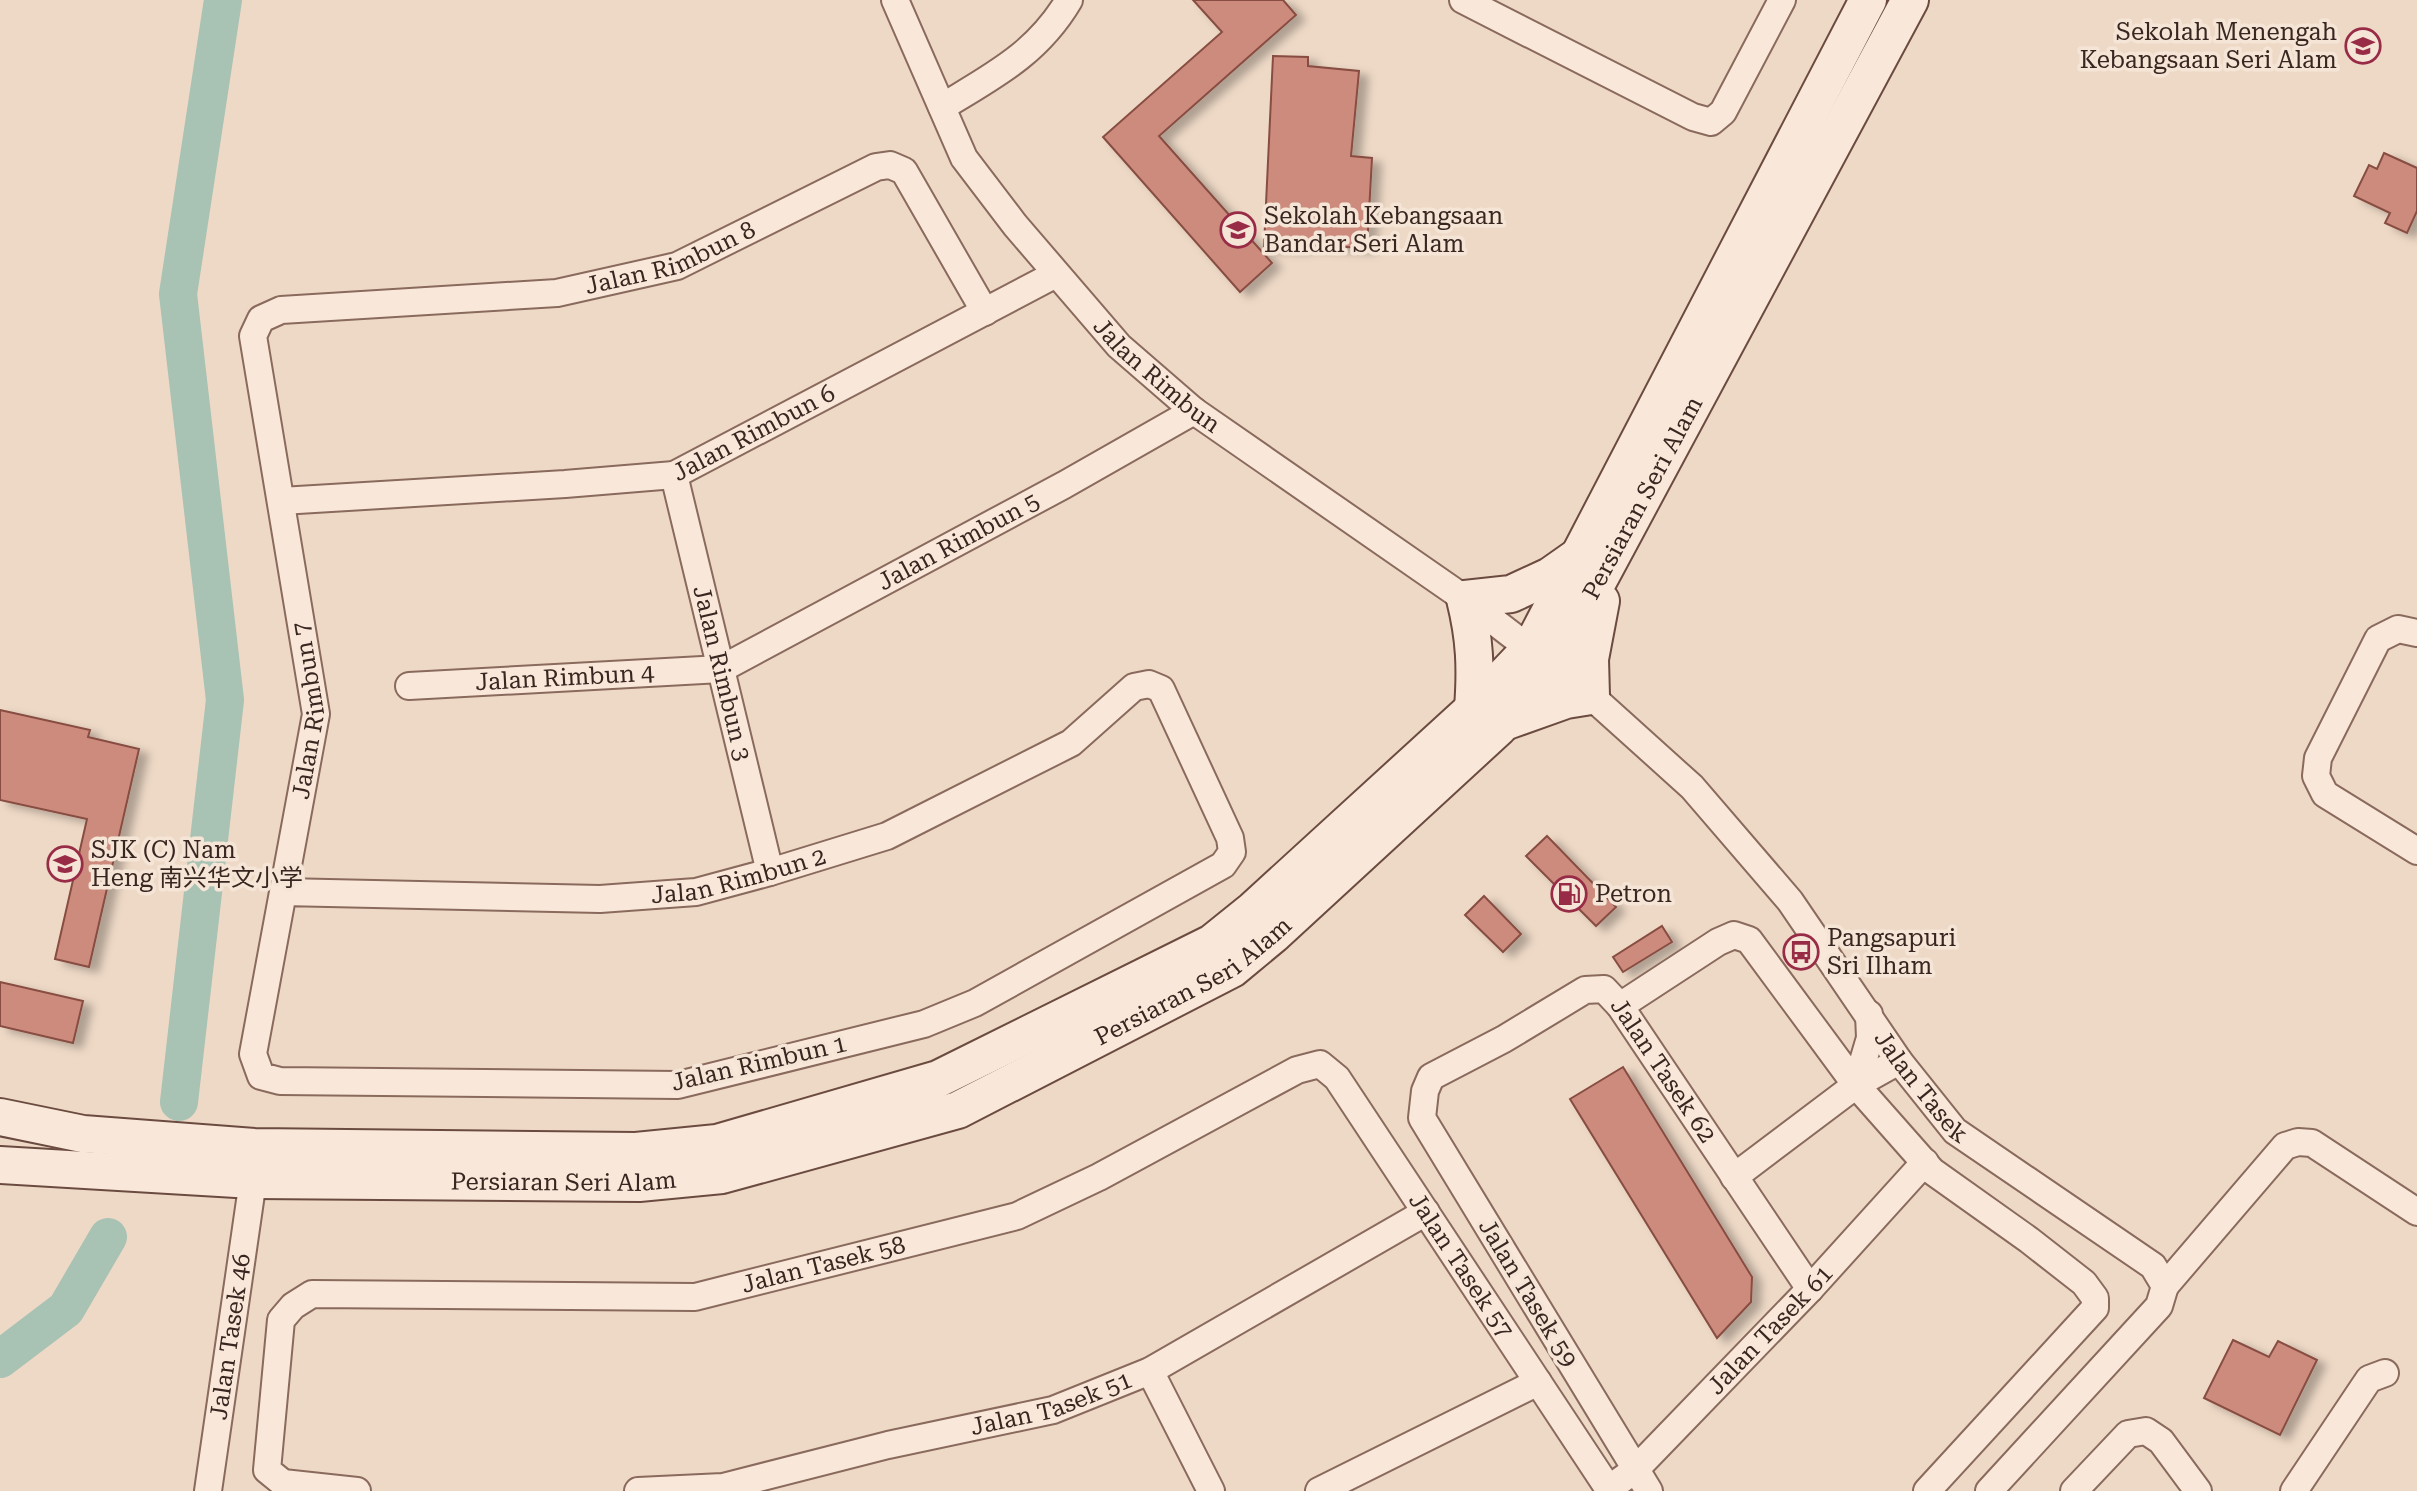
<svg xmlns="http://www.w3.org/2000/svg" width="2417" height="1491" viewBox="0 0 2417 1491" font-family="'Roboto Serif','Noto Sans SC',serif">
<style>
.lines{fill:none;stroke-linecap:round;stroke-linejoin:round}
.river{stroke:#a8c2b4;stroke-width:38}
.building{fill:#cc8b7d;stroke:#884d42;stroke-width:2;filter:url(#shadow)}
.minor-casing{stroke:#896a5c;stroke-width:30}
.secondary-casing{stroke:#6b4b3f;stroke-width:40}
.minor{stroke:#f9e8da;stroke-width:26}
.secondary{stroke:#f9e8da;stroke-width:36}
.labels{text-anchor:middle;dominant-baseline:central;stroke-width:7;stroke-linejoin:round;paint-order:stroke}
.poi-label{font-size:24px;fill:#3a2620;stroke:#f5e5d6;text-anchor:start}
.street-label{font-size:24px;fill:#3a2620;stroke:#f5e5d6}
</style>
<defs>
<filter id="shadow"><feDropShadow dx="9" dy="5" stdDeviation="4" flood-color="#0004"/></filter>
</defs>
<rect width="100%" height="100%" fill="#eed9c6"/>
<g class="lines">
<path class="river" d="M 179,1102 L 225,700 L 178,294 L 223,0
M 0,1359 L 66,1309 L 108,1237"/>
</g>
<path class="building" d="M 1193,0 L 1283,0 L 1296,15 L 1159,136 L 1272,263 L 1240,292 L 1103,137 L 1222,32 Z
M 1273,56 L 1308,57 L 1308,66 L 1359,71 L 1351,156 L 1372,158 L 1367,248 L 1300,245 L 1300,248 L 1264,246 Z
M 2384,153 L 2417,168 L 2417,211 L 2407,233 L 2385,223 L 2390,213 L 2354,196 L 2369,165 L 2377,169 Z
M 0,710 L 90,730 L 88,737 L 139,749 L 89,967 L 55,959 L 87,819 L 0,800 Z
M 1547,836 L 1616,907 L 1596,926 L 1526,856 Z
M 1484,896 L 1521,934 L 1503,952 L 1465,915 Z
M 1662,926 L 1672,942 L 1623,972 L 1613,957 Z
M 0,982 L 83,1001 L 73,1043 L 0,1026 Z
M 1623,1067 L 1752,1277 L 1751,1302 L 1717,1338 L 1570,1099 Z
M 2233,1340 L 2269,1357 L 2278,1341 L 2317,1360 L 2280,1435 L 2204,1398 Z"/>
<g class="lines">
<defs>
<g id="minor">
<path id="s1" d="M 895,0 L 964,158 L 1015,225 L 1119,346 L 1194,411 L 1465,599 L 1591,696 L 1692,787 L 1790,901 L 1899,1061 L 1955,1131 L 2153,1266 L 2165,1286 L 2159,1306 L 1989,1491"/>
<path d="M 1463,0 L 1693,117 L 1711,122 L 1723,112 L 1782,0"/>
<path d="M 942,107 C 993,76 1037,54 1069,0"/>
<path id="s2" d="M 674,475 L 770,872"/>
<path id="s3" d="M 281,501 L 565,484 L 674,475 L 1056,274"/>
<path d="M 2417,633 L 2398,629 L 2378,639 L 2318,758 L 2316,776 L 2325,794 L 2417,851"/>
<path id="s4" d="M 409,686 L 721,669 L 1064,485 L 1194,411"/>
<path id="s5" d="M 283,892 L 600,899 L 696,892 L 770,872 L 887,836 L 1071,743 L 1134,687 L 1149,684 L 1161,689 L 1230,838 L 1232,852 L 1223,865 L 975,1003 L 924,1024 L 678,1085 L 280,1081 L 261,1076 L 253,1054 L 316,714 L 253,336 L 261,319 L 281,310 L 557,293 L 677,266 L 876,167 L 890,165 L 904,171 L 985,312"/>
<path d="M 1620,1006 L 1718,942 L 1734,935 L 1749,940 L 1856,1085 L 1932,1171 L 2029,1240 L 2084,1283 L 2095,1298 L 2095,1308 L 1927,1491"/>
<path d="M 1856,1085 L 1870,1038 L 1869,1014"/>
<path d="M 1734,1177 L 1856,1085 L 1899,1061"/>
<path d="M 2165,1286 L 2285,1146 L 2298,1142 L 2312,1143 L 2417,1212"/>
<path d="M 1150,1371 L 1211,1491"/>
<path id="s6" d="M 1621,1480 L 1635,1470 L 1810,1289 L 1925,1162"/>
<path id="s7" d="M 208,1491 L 253,1180"/>
<path id="s8" d="M 357,1491 L 283,1483 L 267,1470 L 281,1320 L 293,1306 L 312,1294 L 695,1297 L 1017,1216 L 1099,1177 L 1297,1070 L 1320,1064 L 1337,1078 L 1610,1491"/>
<path id="s9" d="M 638,1491 L 723,1487 L 888,1445 L 1053,1410 L 1150,1371 L 1426,1212"/>
<path d="M 1319,1491 L 1538,1382"/>
<path id="s10" d="M 1649,1491 L 1422,1118 L 1425,1091 L 1431,1077 L 1504,1039 L 1585,990 L 1604,989 L 1620,1006 L 1810,1289"/>
<path d="M 2074,1491 L 2128,1434 L 2146,1431 L 2161,1441 L 2198,1491"/>
<path d="M 2294,1491 L 2369,1379 L 2385,1373"/>
</g>
<g id="secondary">
<path d="M 1473,709 C 1476,668 1475,639 1465,599 L 1511,594 L 1550,576 L 1577,557"/>
<path d="M 1507,721 L 1566,700 L 1591,696 L 1590,659 L 1601,601"/>
<path d="M 0,1117 L 83,1134 L 254,1147 L 636,1151 L 717,1143 L 938,1079 L 1212,943 L 1253,910 L 1473,709 L 1531,648 L 1868,0"/>
<path id="s11" d="M 0,1165 L 253,1180 L 639,1183 L 722,1175 L 958,1110 L 1232,969 L 1273,935 L 1498,728 L 1552,667 L 1910,0"/>
</g>
</defs>
<use href="#minor" class="minor-casing"/>
<use href="#secondary" class="secondary-casing"/>
<use href="#minor" class="minor"/>
<use href="#secondary" class="secondary"/>
</g>
<defs>
<symbol id="school-ring" viewBox="-11 -11 22 22"><circle r="9.5" fill="#f5e5d6" stroke="#982c46" stroke-width="1.5"/><path d="M0-5L7-2L0 1L-7-2ZM-4 1L0 2.5L4 1V4Q0 6-4 4Z" fill="#982c46"/></symbol>
<symbol id="fuel-ring" viewBox="-11 -11 22 22"><circle r="9.5" fill="#f5e5d6" stroke="#982c46" stroke-width="1.5"/><path d="M-5.5-6h7V0h2V4h1.3V-2.5L3-4.5l.8-.8L6-3V5H2.5V1h-1V6h-7ZM-4.2-4.7v3.2H.2V-4.7Z" fill="#982c46"/></symbol>
<symbol id="bus-ring" viewBox="-11 -11 22 22"><circle r="9.5" fill="#f5e5d6" stroke="#982c46" stroke-width="1.5"/><path d="M-5-6H5V4H4V6H2V4H-2V6H-4V4H-5ZM-3.5-4V0h7V-4ZM-3.5 1.2v1.5H-2V1.2ZM2 1.2v1.5H3.5V1.2Z" fill="#982c46"/></symbol>
</defs>
<g fill-rule="evenodd">
<use href="#school-ring" x="2343" y="26" width="40" height="40"/>
<use href="#school-ring" x="1218" y="210" width="40" height="40"/>
<use href="#school-ring" x="45" y="844" width="40" height="40"/>
<use href="#fuel-ring" x="1549" y="874" width="40" height="40"/>
<use href="#bus-ring" x="1781" y="932" width="40" height="40"/>
</g>
<g class="labels">
<g class="poi-label">
<text x="2337" y="32" text-anchor="end">Sekolah Menengah<tspan x="2337" dy="28">Kebangsaan Seri Alam</tspan></text>
<text x="1264" y="216">Sekolah Kebangsaan<tspan x="1264" dy="28">Bandar Seri Alam</tspan></text>
<text x="91" y="850">SJK (C) Nam<tspan x="91" dy="28">Heng 南兴华文小学</tspan></text>
<text x="1595" y="894">Petron</text>
<text x="1827" y="938">Pangsapuri<tspan x="1827" dy="28">Sri Ilham</tspan></text>
</g>
<g class="street-label">
<text stroke="none"><textPath href="#s5" startOffset="3324">Jalan Rimbun 8</textPath></text>
<text stroke="none"><textPath href="#s1" startOffset="464">Jalan Rimbun</textPath></text>
<text stroke="none"><textPath href="#s3" startOffset="484">Jalan Rimbun 6</textPath></text>
<text stroke="none"><textPath href="#s11" startOffset="1908">Persiaran Seri Alam</textPath></text>
<text stroke="none"><textPath href="#s4" startOffset="582">Jalan Rimbun 5</textPath></text>
<text stroke="none"><textPath href="#s2" startOffset="204">Jalan Rimbun 3</textPath></text>
<text stroke="none"><textPath href="#s4" startOffset="156">Jalan Rimbun 4</textPath></text>
<text stroke="none"><textPath href="#s5" startOffset="2508">Jalan Rimbun 7</textPath></text>
<text stroke="none"><textPath href="#s5" startOffset="458">Jalan Rimbun 2</textPath></text>
<text stroke="none"><textPath href="#s11" startOffset="1236">Persiaran Seri Alam</textPath></text>
<text transform="translate(759 1063) rotate(-13)">Jalan Rimbun 1</text>
<text stroke="none"><textPath href="#s10" startOffset="776">Jalan Tasek 62</textPath></text>
<text stroke="none"><textPath href="#s1" startOffset="1518">Jalan Tasek</textPath></text>
<text stroke="none"><textPath href="#s11" startOffset="564">Persiaran Seri Alam</textPath></text>
<text stroke="none"><textPath href="#s8" startOffset="802">Jalan Tasek 58</textPath></text>
<text stroke="none"><textPath href="#s8" startOffset="1588">Jalan Tasek 57</textPath></text>
<text transform="translate(1528 1293) rotate(59)">Jalan Tasek 59</text>
<text stroke="none"><textPath href="#s6" startOffset="212">Jalan Tasek 61</textPath></text>
<text stroke="none"><textPath href="#s7" startOffset="156">Jalan Tasek 46</textPath></text>
<text stroke="none"><textPath href="#s9" startOffset="424">Jalan Tasek 51</textPath></text>
</g>
</g>
</svg>
